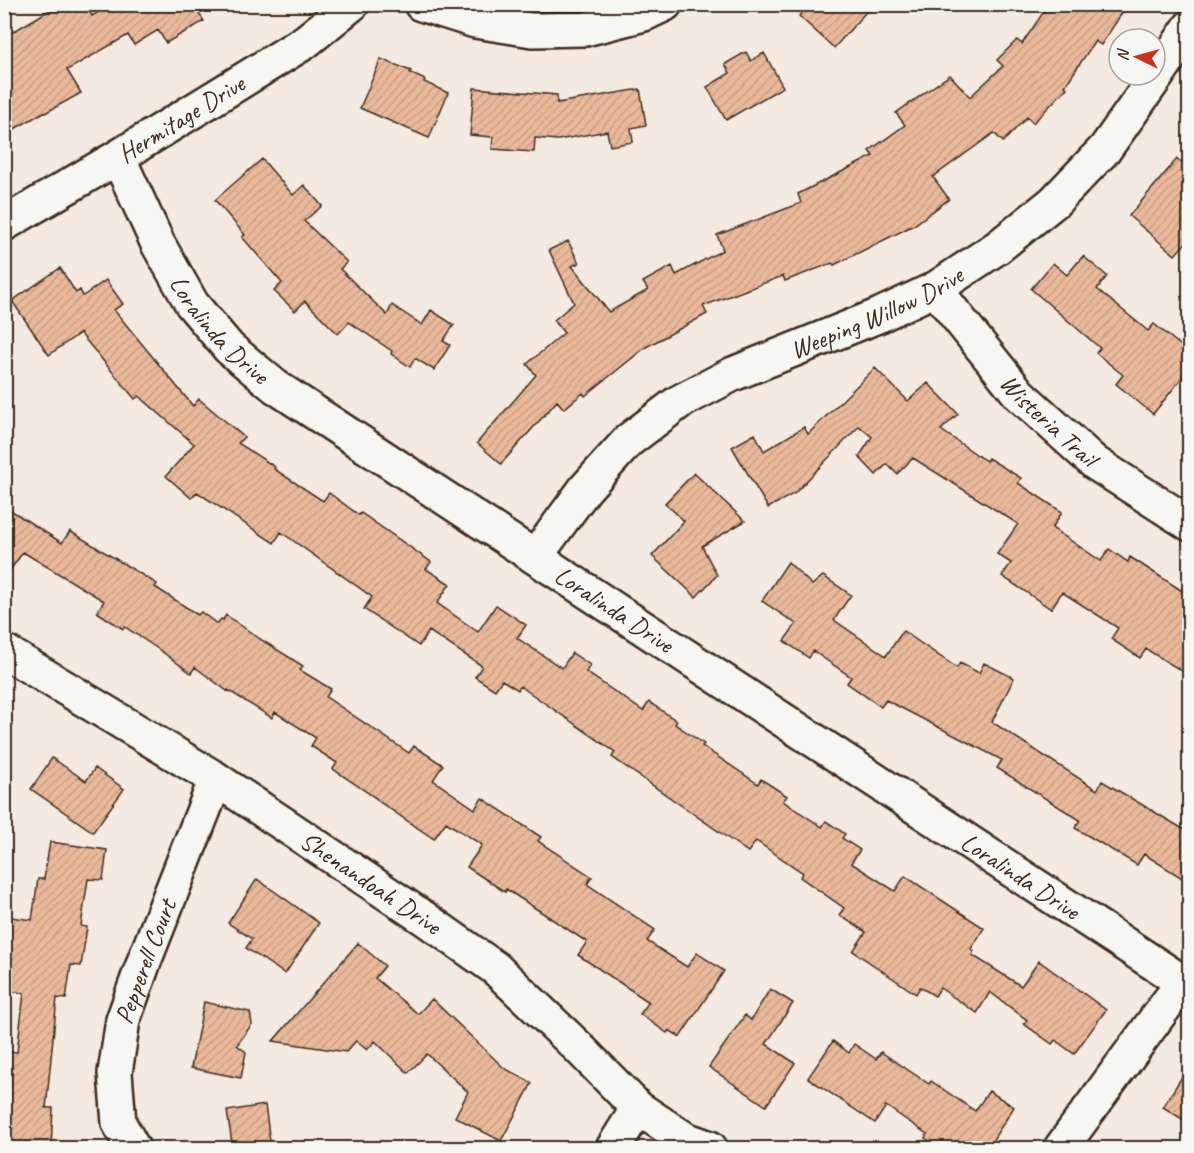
<svg xmlns="http://www.w3.org/2000/svg" width="1194" height="1153" viewBox="0 0 1194 1153" font-family="Caveat,sans-serif">
<style>
.building{fill:url(#building-hatch);stroke:#3b2a1e;stroke-width:1.5}
.lines{fill:none;stroke-linecap:round;stroke-linejoin:round}
.minor-casing{stroke:#3b2a1e;stroke-width:38}
.minor{stroke:#f6f6f2;stroke-width:33}
.labels{text-anchor:middle;dominant-baseline:central;stroke-width:4.5;stroke-linejoin:round;paint-order:stroke}
.street-label{font-size:26px;fill:#3b2a1e;stroke:#f6f6f2}
</style>
<defs>
<pattern id="building-hatch" width="6" height="6" patternUnits="userSpaceOnUse" patternTransform="scale(1.5)"><rect width="6" height="6" fill="#eab99b"/><path d="M-1 1l2-2M0 6l6-6M5 7l2-2" fill="none" stroke="#ca9f85"/></pattern>
</defs>
<rect width="100%" height="100%" fill="#f4eae1"/>
<filter id="ink" filterUnits="userSpaceOnUse"><feTurbulence type="fractalNoise" baseFrequency=".0167" numOctaves="2"/><feDisplacementMap in="SourceGraphic" scale="12" xChannelSelector="R" yChannelSelector="G"/><feConvolveMatrix kernelMatrix="1 2 1 2 8 2 1 2 1" color-interpolation-filters="sRGB"/></filter>
<g filter="url(#ink)">
<path class="building" d="M 60,4 L 85,4 L 92,16 L 112,4 L 193,4 L 204,21 L 166,43 L 158,30 L 134,45 L 128,35 L 67,70 L 81,93 L 45,113 L 44,112 L 4,135 L 4,37 Z
M 809,4 L 873,4 L 834,48 L 799,16 Z
M 1049,4 L 1128,4 L 1101,45 L 1095,41 L 1065,86 L 1067,88 L 1033,123 L 1027,117 L 1003,142 L 994,133 L 933,177 L 949,199 L 914,225 L 834,265 L 832,263 L 785,281 L 783,276 L 703,306 L 707,314 L 646,347 L 585,396 L 583,393 L 564,409 L 557,401 L 501,464 L 477,443 L 536,375 L 527,364 L 564,333 L 554,320 L 574,303 L 549,250 L 568,241 L 579,263 L 572,266 L 609,312 L 648,290 L 643,282 L 672,266 L 676,275 L 723,250 L 717,235 L 801,203 L 798,194 L 873,156 L 869,151 L 905,125 L 896,113 L 950,75 L 970,97 L 1003,66 L 997,60 L 1017,40 L 1022,44 Z
M 746,52 L 751,61 L 764,53 L 783,87 L 726,120 L 707,87 L 730,73 L 725,64 Z
M 381,59 L 411,71 L 410,73 L 425,80 L 424,82 L 448,93 L 429,138 L 360,108 Z
M 474,88 L 557,95 L 557,103 L 640,89 L 646,125 L 631,128 L 633,142 L 610,146 L 607,131 L 558,140 L 535,138 L 534,152 L 492,149 L 493,137 L 470,135 Z
M 262,159 L 293,195 L 304,185 L 322,206 L 304,221 L 347,262 L 340,269 L 387,315 L 392,305 L 422,325 L 431,310 L 454,325 L 443,341 L 450,345 L 434,370 L 415,358 L 410,367 L 391,354 L 392,351 L 349,322 L 338,334 L 305,301 L 295,311 L 274,291 L 282,283 L 242,237 L 245,235 L 215,200 Z
M 1177,159 L 1190,170 L 1190,238 L 1175,255 L 1129,216 Z
M 1083,256 L 1107,276 L 1097,289 L 1148,331 L 1154,324 L 1190,353 L 1190,368 L 1153,414 L 1116,384 L 1123,375 L 1096,353 L 1100,348 L 1031,289 L 1053,263 L 1067,275 Z
M 60,268 L 76,293 L 80,290 L 83,296 L 106,280 L 123,304 L 114,310 L 193,406 L 199,399 L 244,437 L 238,443 L 275,467 L 274,469 L 323,501 L 329,493 L 359,515 L 361,513 L 431,562 L 426,569 L 450,584 L 437,603 L 478,632 L 496,605 L 526,625 L 517,638 L 562,668 L 572,653 L 590,665 L 586,672 L 643,711 L 649,702 L 677,721 L 675,724 L 704,744 L 702,746 L 758,784 L 761,779 L 787,796 L 783,801 L 822,827 L 826,821 L 845,834 L 842,838 L 860,850 L 851,863 L 895,891 L 905,876 L 984,928 L 971,949 L 974,951 L 972,955 L 1021,986 L 1039,961 L 1106,1010 L 1074,1054 L 1055,1040 L 1052,1044 L 1024,1024 L 1027,1020 L 990,992 L 977,1013 L 940,988 L 935,996 L 920,987 L 916,994 L 853,951 L 866,932 L 839,915 L 844,908 L 800,877 L 803,873 L 756,841 L 748,852 L 612,757 L 615,752 L 520,686 L 518,690 L 502,680 L 495,690 L 475,677 L 482,666 L 429,631 L 419,646 L 364,609 L 372,597 L 281,532 L 274,543 L 197,492 L 191,498 L 166,476 L 194,444 L 139,396 L 135,399 L 80,333 L 49,355 L 12,301 Z
M 875,368 L 908,401 L 928,383 L 958,414 L 941,430 L 986,461 L 988,458 L 1021,478 L 1018,483 L 1062,512 L 1052,528 L 1101,561 L 1109,549 L 1128,562 L 1130,557 L 1190,596 L 1190,676 L 1146,649 L 1140,658 L 1111,639 L 1118,628 L 1062,592 L 1051,609 L 1002,576 L 1011,563 L 997,554 L 1018,524 L 913,458 L 897,474 L 887,464 L 876,475 L 859,457 L 872,437 L 859,426 L 795,493 L 768,508 L 732,447 L 755,434 L 764,451 L 804,427 L 808,434 Z
M 694,473 L 745,521 L 702,546 L 717,575 L 696,597 L 652,556 L 684,521 L 665,503 Z
M 4,506 L 62,543 L 70,531 L 157,584 L 155,587 L 198,615 L 201,612 L 217,624 L 221,619 L 223,620 L 226,615 L 260,639 L 303,666 L 300,670 L 331,689 L 326,697 L 409,753 L 414,746 L 443,765 L 433,780 L 475,809 L 482,798 L 541,837 L 538,841 L 592,877 L 587,884 L 655,930 L 647,941 L 687,967 L 697,953 L 724,971 L 680,1037 L 669,1030 L 667,1033 L 640,1014 L 649,1002 L 578,955 L 587,942 L 506,889 L 505,892 L 467,867 L 482,845 L 446,822 L 434,839 L 377,800 L 377,799 L 333,769 L 337,763 L 311,746 L 316,738 L 275,712 L 272,718 L 228,690 L 227,691 L 195,667 L 191,673 L 161,651 L 125,627 L 123,629 L 97,612 L 104,601 L 23,552 L 4,579 Z
M 788,562 L 812,585 L 823,576 L 851,595 L 834,620 L 886,656 L 903,631 L 957,668 L 960,663 L 979,673 L 984,663 L 1014,678 L 992,722 L 1097,790 L 1102,781 L 1190,833 L 1190,883 L 1144,854 L 1137,865 L 1075,828 L 1080,820 L 997,768 L 1002,760 L 886,700 L 881,707 L 847,683 L 851,677 L 813,651 L 809,658 L 784,641 L 796,624 L 762,601 Z
M 52,758 L 86,781 L 95,768 L 124,789 L 93,832 L 31,789 Z
M 50,842 L 107,850 L 103,880 L 88,879 L 81,926 L 87,927 L 81,966 L 71,965 L 66,999 L 57,998 L 46,1108 L 53,1108 L 51,1149 L 7,1149 L 11,1078 L 4,1077 L 4,1051 L 17,1052 L 24,993 L 4,991 L 4,964 L 11,917 L 32,920 L 38,879 L 44,879 Z
M 257,879 L 319,923 L 285,974 L 246,948 L 252,939 L 228,923 Z
M 358,943 L 385,966 L 375,978 L 418,1014 L 432,999 L 504,1068 L 532,1083 L 501,1141 L 455,1117 L 468,1092 L 427,1054 L 408,1073 L 375,1041 L 367,1050 L 356,1041 L 346,1052 L 273,1041 Z
M 770,989 L 793,1003 L 766,1044 L 795,1063 L 766,1106 L 709,1067 L 745,1015 L 751,1020 Z
M 204,1002 L 250,1012 L 252,1024 L 237,1045 L 246,1052 L 241,1078 L 191,1068 Z
M 833,1041 L 849,1053 L 854,1044 L 876,1059 L 881,1052 L 929,1084 L 931,1081 L 975,1111 L 989,1091 L 1014,1107 L 987,1149 L 941,1149 L 925,1138 L 927,1134 L 886,1106 L 875,1123 L 808,1078 Z
M 1190,1064 L 1190,1124 L 1163,1107 Z
M 265,1105 L 271,1149 L 233,1149 L 227,1111 Z"/>
<g class="lines">
<defs>
<g id="minor">
<path d="M 421,4 L 475,21 L 532,30 L 585,29 L 644,14 L 665,4"/>
<path id="s1" d="M 118,157 L 158,244 L 192,304 L 229,348 L 276,387 L 1190,987"/>
<path id="s2" d="M 4,224 L 118,157 L 305,42 L 352,4"/>
<path id="s3" d="M 935,289 L 1019,394 L 1095,463 L 1190,524"/>
<path id="s4" d="M 535,557 L 585,489 L 629,440 L 679,402 L 733,374 L 880,315 L 935,289 L 998,247 L 1054,202 L 1105,149 L 1161,70 L 1190,27"/>
<path id="s5" d="M 4,651 L 216,779 L 424,918 L 495,968 L 578,1047 L 638,1108 L 685,1139 L 710,1148"/>
<path id="s6" d="M 133,1148 L 119,1123 L 115,1073 L 123,1020 L 145,959 L 216,779"/>
<path d="M 613,1148 L 638,1108"/>
<path d="M 1061,1148 L 1183,982"/>
</g>
</defs>
<use href="#minor" class="minor-casing"/>
<use href="#minor" class="minor"/>
</g>
</g>
<g class="labels">
<g class="street-label">
<text stroke="none"><textPath href="#s2" startOffset="206">Hermitage Drive</textPath></text>
<text stroke="none"><textPath href="#s4" startOffset="430">Weeping Willow Drive</textPath></text>
<text stroke="none"><textPath href="#s1" startOffset="202">Loralinda Drive</textPath></text>
<text stroke="none"><textPath href="#s3" startOffset="174">Wisteria Trail</textPath></text>
<text stroke="none"><textPath href="#s1" startOffset="688">Loralinda Drive</textPath></text>
<text stroke="none"><textPath href="#s1" startOffset="1174">Loralinda Drive</textPath></text>
<text stroke="none"><textPath href="#s5" startOffset="434">Shenandoah Drive</textPath></text>
<text stroke="none"><textPath href="#s6" startOffset="195">Pepperell Court</textPath></text>
</g>
</g>
<rect width="1194" height="1153" fill="none" stroke="#f6f6f2" stroke-width="24"/>
<rect x="12" y="12" width="1170" height="1129" fill="none" stroke="#3b2a1e" stroke-width="2" filter="url(#ink)"/>
<g transform="translate(1137 57) rotate(275)"><circle r="28" fill="#f6f6f2" stroke="#aba49d" stroke-width="1.5"/>
<path d="M0-4.5L10 22L0 15L-10 22Z" fill="#c8321e"/>
<text y="-9" font-size="16" font-weight="bold" text-anchor="middle" fill="#3b2a1e">N</text>
</g>
</svg>
